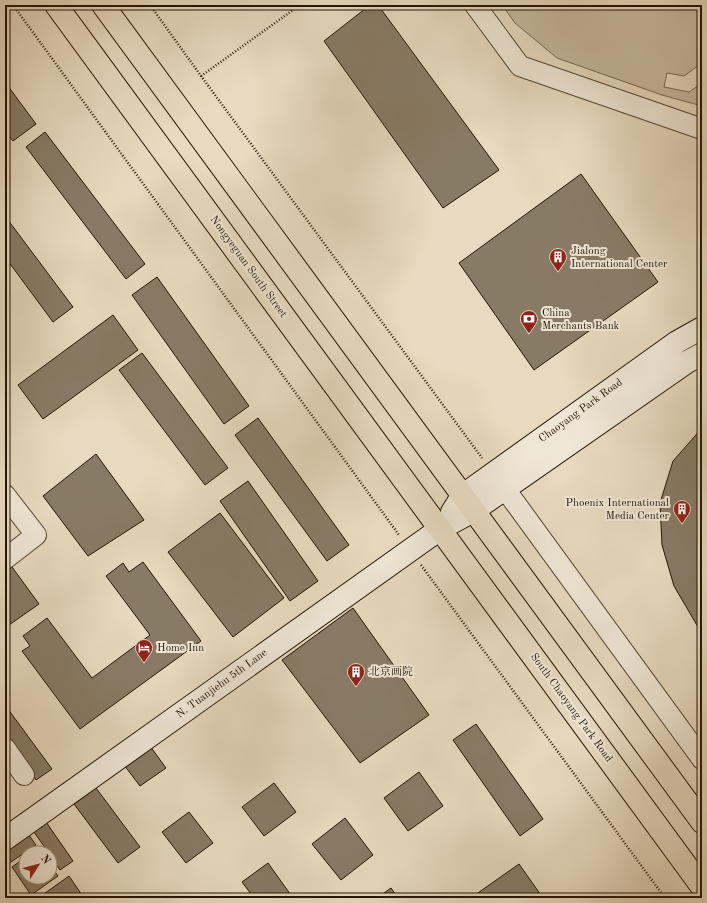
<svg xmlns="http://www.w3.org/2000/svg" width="707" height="903" viewBox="0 0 707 903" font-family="'Old Standard TT','Noto Serif SC',serif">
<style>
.green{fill:#c6b9a0;stroke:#746752}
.building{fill:#887b66;stroke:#221504}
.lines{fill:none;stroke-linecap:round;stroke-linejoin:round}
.street-casing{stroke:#534633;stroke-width:22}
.secondary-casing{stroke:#221504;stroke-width:24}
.primary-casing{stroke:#221504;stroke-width:24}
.path{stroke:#221504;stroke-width:2.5;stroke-dasharray:1 2;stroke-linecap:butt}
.street{stroke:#efe7d6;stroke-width:20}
.secondary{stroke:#efe7d6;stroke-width:22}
.primary{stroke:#e7dac0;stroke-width:22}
.labels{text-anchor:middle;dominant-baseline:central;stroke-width:4;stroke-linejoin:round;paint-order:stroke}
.poi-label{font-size:11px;fill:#221504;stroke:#efe7d6;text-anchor:start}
.street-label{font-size:11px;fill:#221504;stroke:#efe7d6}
</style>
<rect width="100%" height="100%" fill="#e7dac0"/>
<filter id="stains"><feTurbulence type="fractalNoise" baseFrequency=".005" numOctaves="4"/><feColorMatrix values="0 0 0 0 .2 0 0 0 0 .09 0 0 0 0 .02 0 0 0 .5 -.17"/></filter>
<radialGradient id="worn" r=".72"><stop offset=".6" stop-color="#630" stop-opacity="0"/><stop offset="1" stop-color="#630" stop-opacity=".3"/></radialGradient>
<path class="green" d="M 502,5 L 702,5 L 702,63 L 684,76 L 667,73 L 664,87 L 689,92 L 702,83 L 702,106 L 662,95 L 557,58 L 515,23 Z"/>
<path class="building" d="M 370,5 L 378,5 L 499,170 L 443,208 L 324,41 Z
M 5,82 L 36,124 L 13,141 L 5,131 Z
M 45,132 L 145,264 L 126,279 L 26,147 Z
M 581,174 L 658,282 L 534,370 L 459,263 Z
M 5,216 L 73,307 L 53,322 L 5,257 Z
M 157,277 L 249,406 L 224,424 L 132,295 Z
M 113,315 L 138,350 L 43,419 L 18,385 Z
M 142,353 L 228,468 L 205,485 L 119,370 Z
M 258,418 L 349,545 L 327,561 L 235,435 Z
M 702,428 L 702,631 L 698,627 L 674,586 L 662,545 L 660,503 L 673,461 Z
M 96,454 L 144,520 L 88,556 L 43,496 Z
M 248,481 L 318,581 L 290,601 L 220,501 Z
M 5,513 L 9,519 L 5,521 Z
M 220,513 L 284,598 L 233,637 L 168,552 Z
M 143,562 L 201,641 L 80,729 L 22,651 L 30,646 L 23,636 L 47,618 L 92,678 L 150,635 L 106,576 L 123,563 L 129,572 Z
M 12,567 L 39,604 L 9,625 L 5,620 L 5,572 Z
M 353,608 L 429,715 L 360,763 L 282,660 Z
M 5,705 L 52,769 L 36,780 L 5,737 Z
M 476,724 L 543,819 L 520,836 L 453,740 Z
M 150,746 L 166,768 L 140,786 L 124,765 Z
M 419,772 L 443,806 L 408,831 L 384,798 Z
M 274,783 L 296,812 L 264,836 L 242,807 Z
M 96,788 L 140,847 L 118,863 L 74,804 Z
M 189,812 L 213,843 L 186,863 L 162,832 Z
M 345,818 L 373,855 L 341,880 L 312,844 Z
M 44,819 L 73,861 L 60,870 L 50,855 L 50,853 L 49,853 L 31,828 Z
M 26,831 L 36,845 L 5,866 L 5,846 Z
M 38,849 L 41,853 L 32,853 Z
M 26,857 L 26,877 L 50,877 L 50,865 L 58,876 L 31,895 L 12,867 Z
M 268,863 L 293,898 L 254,898 L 242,882 Z
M 519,864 L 543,898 L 476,898 L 475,895 Z
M 69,876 L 84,898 L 42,898 L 41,896 Z
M 391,888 L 398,898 L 377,898 Z"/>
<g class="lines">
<defs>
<path id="street" d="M 475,5 L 520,66 L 702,129
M 505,489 L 702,759
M 5,495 L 36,535 L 5,559
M 5,748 L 24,775"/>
<path id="secondary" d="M 452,512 L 462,496 L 677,342 L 702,328
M 5,839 L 440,529 L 473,511 L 687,362 L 702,354"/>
<path id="primary" d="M 56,5 L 702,887
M 103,5 L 702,822"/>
</defs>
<use href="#street" class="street-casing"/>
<use href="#secondary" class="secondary-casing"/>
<use href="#primary" class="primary-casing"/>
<path class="path" d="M 13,5 L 399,535
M 150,5 L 201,76 L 482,458
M 201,76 L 300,5
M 421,565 L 665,898"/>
<use href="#street" class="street"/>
<use href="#secondary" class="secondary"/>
<use href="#primary" class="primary"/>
</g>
<defs>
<symbol id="building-pin" viewBox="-11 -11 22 30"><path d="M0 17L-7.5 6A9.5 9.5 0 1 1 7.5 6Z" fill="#8f2418" stroke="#efe7d6"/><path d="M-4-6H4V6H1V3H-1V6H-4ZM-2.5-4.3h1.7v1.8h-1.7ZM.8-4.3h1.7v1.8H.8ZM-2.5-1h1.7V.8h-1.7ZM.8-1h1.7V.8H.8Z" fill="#fff"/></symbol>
<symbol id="bank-pin" viewBox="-11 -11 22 30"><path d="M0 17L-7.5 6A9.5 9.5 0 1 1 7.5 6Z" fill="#8f2418" stroke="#efe7d6"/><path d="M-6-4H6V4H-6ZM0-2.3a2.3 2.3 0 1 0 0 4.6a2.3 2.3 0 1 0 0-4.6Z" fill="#fff"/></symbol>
<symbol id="hotel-pin" viewBox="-11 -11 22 30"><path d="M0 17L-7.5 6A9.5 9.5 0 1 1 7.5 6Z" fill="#8f2418" stroke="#efe7d6"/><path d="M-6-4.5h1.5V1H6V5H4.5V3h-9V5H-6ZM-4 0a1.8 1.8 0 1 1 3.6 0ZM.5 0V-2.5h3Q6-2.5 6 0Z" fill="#fff"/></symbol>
</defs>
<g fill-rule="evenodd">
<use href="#building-pin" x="548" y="247" width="20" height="27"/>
<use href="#bank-pin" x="519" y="309" width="20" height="27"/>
<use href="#building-pin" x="672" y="499" width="20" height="27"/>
<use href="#hotel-pin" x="134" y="638" width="20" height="27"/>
<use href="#building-pin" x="346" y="662" width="20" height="27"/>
</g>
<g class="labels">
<g class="poi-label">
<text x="571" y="251">Jialong<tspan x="571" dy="13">International Center</tspan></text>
<text x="542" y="313">China<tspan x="542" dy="13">Merchants Bank</tspan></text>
<text x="669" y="503" text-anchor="end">Phoenix International<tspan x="669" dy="13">Media Center</tspan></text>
<text x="157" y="648">Home Inn</text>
<text x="369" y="672">北京画院</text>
</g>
<g class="street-label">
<text transform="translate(248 267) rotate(54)">Nongyeguan South Street</text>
<text transform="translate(581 411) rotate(-36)">Chaoyang Park Road</text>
<text transform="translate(222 684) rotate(-36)">N. Tuanjiehu 5th Lane</text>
<text transform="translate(571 708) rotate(54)">South Chaoyang Park Road</text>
</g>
</g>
<rect width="707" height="903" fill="none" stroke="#e7dac0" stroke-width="20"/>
<rect x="6" y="6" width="695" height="891" fill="none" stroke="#221504" stroke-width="2"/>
<rect x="10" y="10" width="687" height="883" fill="none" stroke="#221504"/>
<g transform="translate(38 865) rotate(54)"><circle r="19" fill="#efe7d6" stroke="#9d9382"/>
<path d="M0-3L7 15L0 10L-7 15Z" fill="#8f2418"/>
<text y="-6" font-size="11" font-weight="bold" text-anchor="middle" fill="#221504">N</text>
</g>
<rect width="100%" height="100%" filter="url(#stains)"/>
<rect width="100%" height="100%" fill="url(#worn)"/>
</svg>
